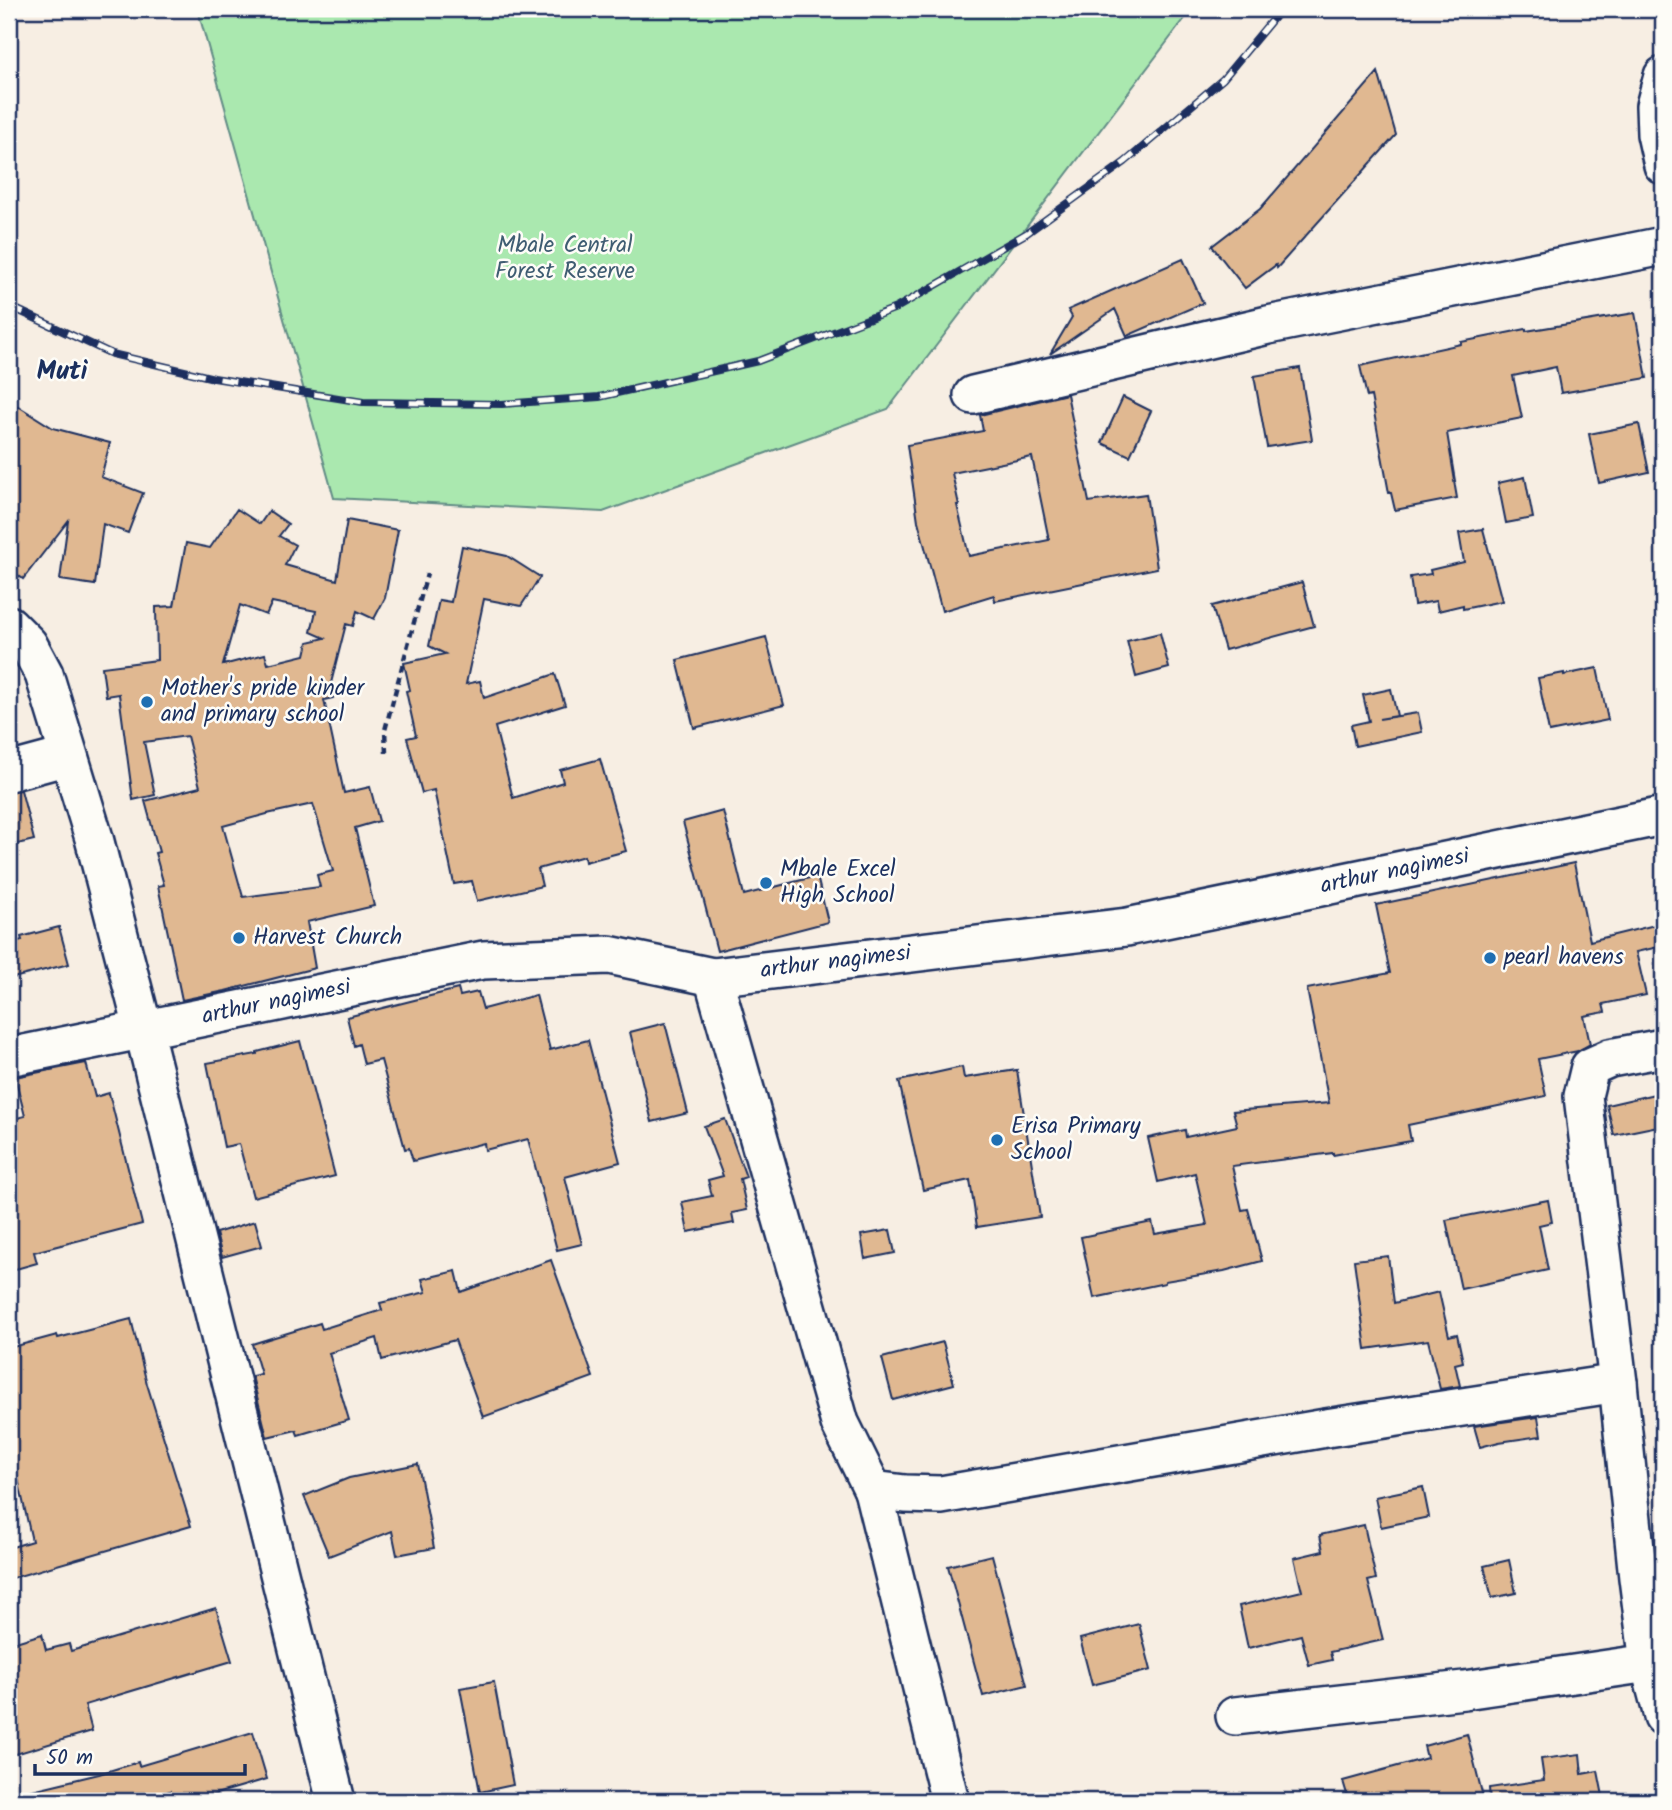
<svg xmlns="http://www.w3.org/2000/svg" width="1672" height="1810" viewBox="0 0 1672 1810" font-family="Kalam,sans-serif">
<style>
.green{fill:#aae8af;stroke:#628c86;stroke-width:2}
.building{fill:#e0b891;stroke:#1b2f5e;stroke-width:2;fill-rule:evenodd}
.lines{fill:none;stroke-linecap:round;stroke-linejoin:round}
.minor-casing{stroke:#1b2f5e;stroke-width:42}
.path{stroke:#1b2f5e;stroke-width:4.5;stroke-dasharray:7 5;stroke-linecap:butt}
.minor{stroke:#fdfcf7;stroke-width:37}
.rail-casing{stroke:#1b2f5e;stroke-width:8}
.rail{stroke:#fdfcf7;stroke-width:5;stroke-dasharray:16;stroke-linecap:butt}
.poi-dot{fill:#1f6fb2;stroke:#fdfcf7;stroke-width:2.5}
.labels{text-anchor:middle;dominant-baseline:central;stroke-width:5;stroke-linejoin:round;paint-order:stroke}
.park-label{font-size:23px;fill:#3f5d72;stroke:#fdfcf7}
.poi-label{font-size:23px;fill:#1b2f5e;stroke:#fdfcf7;text-anchor:start}
.street-label{font-size:23px;fill:#1b2f5e;stroke:#fdfcf7}
.quarter-label{font-size:26px;font-weight:bold;fill:#1b2f5e;stroke:#fdfcf7}
</style>
<rect width="100%" height="100%" fill="#f7eee3"/>
<filter id="ink" filterUnits="userSpaceOnUse"><feTurbulence type="fractalNoise" baseFrequency=".0143" numOctaves="2"/><feDisplacementMap in="SourceGraphic" scale="14" xChannelSelector="R" yChannelSelector="G"/><feConvolveMatrix kernelMatrix="1 2 1 2 8 2 1 2 1" color-interpolation-filters="sRGB"/></filter>
<g filter="url(#ink)">
<path class="green" d="M 199,9 L 1192,9 L 888,409 L 603,512 L 334,498 L 200,18 Z"/>
<path class="building" d="M 1378,72 L 1396,135 L 1277,268 L 1276,265 L 1245,288 L 1212,246 L 1260,209 Z
M 1183,259 L 1203,303 L 1127,336 L 1115,309 L 1050,354 L 1072,317 L 1068,310 Z
M 1635,313 L 1647,378 L 1561,393 L 1556,367 L 1513,376 L 1522,418 L 1447,433 L 1455,481 L 1454,481 L 1457,498 L 1395,510 L 1391,493 L 1389,493 L 1371,396 L 1367,397 L 1360,366 L 1461,344 L 1461,342 L 1526,329 L 1526,331 Z
M 1300,368 L 1312,440 L 1267,447 L 1254,376 Z
M 1067,394 L 1089,502 L 1146,494 L 1157,568 L 995,601 L 994,595 L 942,611 L 918,521 L 907,445 L 983,431 L 980,415 ZM 1032,457 L 1049,540 L 969,556 L 957,505 L 959,505 L 952,473 Z
M 1123,397 L 1151,411 L 1130,456 L 1102,443 Z
M 18,406 L 53,428 L 110,443 L 101,477 L 143,493 L 128,533 L 103,524 L 95,585 L 60,580 L 68,521 L 23,579 L 9,568 L 9,421 Z
M 1639,424 L 1649,472 L 1599,483 L 1589,434 Z
M 1525,477 L 1533,518 L 1506,523 L 1498,483 Z
M 237,509 L 260,524 L 269,511 L 288,524 L 279,536 L 295,545 L 285,565 L 337,580 L 347,520 L 398,530 L 385,598 L 374,619 L 357,611 L 353,626 L 346,624 L 330,687 L 333,698 L 324,700 L 344,793 L 370,787 L 379,821 L 355,828 L 374,906 L 307,922 L 315,968 L 225,991 L 182,1000 L 158,886 L 164,885 L 155,853 L 159,852 L 145,801 L 200,787 L 187,736 L 144,742 L 155,795 L 133,800 L 119,694 L 106,696 L 102,667 L 157,660 L 156,607 L 174,606 L 186,543 L 210,548 ZM 272,602 L 316,611 L 311,632 L 325,638 L 308,642 L 305,655 L 268,664 L 265,654 L 223,665 L 240,605 L 266,615 ZM 313,804 L 333,871 L 317,875 L 320,887 L 243,897 L 223,826 L 267,814 Z
M 1483,529 L 1502,601 L 1463,609 L 1463,605 L 1438,611 L 1436,601 L 1414,605 L 1410,577 L 1431,574 L 1430,570 L 1464,562 L 1459,533 Z
M 462,546 L 507,556 L 540,577 L 521,606 L 484,599 L 466,684 L 480,681 L 484,698 L 555,674 L 565,705 L 495,727 L 513,798 L 563,782 L 560,770 L 600,759 L 626,851 L 585,862 L 584,856 L 538,869 L 542,886 L 477,901 L 472,881 L 454,884 L 434,790 L 422,793 L 407,738 L 416,736 L 406,691 L 410,690 L 404,663 L 445,654 L 429,646 L 439,600 L 451,602 Z
M 1302,582 L 1314,626 L 1225,650 L 1212,606 Z
M 1160,633 L 1169,668 L 1136,677 L 1127,641 Z
M 766,637 L 784,705 L 694,728 L 677,660 Z
M 1597,668 L 1608,720 L 1549,732 L 1538,678 L 1564,673 L 1564,675 Z
M 1391,689 L 1397,716 L 1379,719 L 1418,713 L 1422,732 L 1355,746 L 1351,725 L 1369,721 L 1363,695 Z
M 21,790 L 34,840 L 9,846 L 9,792 Z
M 723,811 L 744,895 L 817,876 L 828,922 L 717,951 L 683,822 Z
M 1574,863 L 1590,941 L 1663,923 L 1663,946 L 1636,952 L 1646,995 L 1603,1004 L 1605,1012 L 1584,1016 L 1590,1044 L 1578,1051 L 1538,1059 L 1546,1096 L 1408,1125 L 1411,1141 L 1333,1155 L 1333,1153 L 1232,1166 L 1242,1210 L 1248,1209 L 1262,1261 L 1224,1271 L 1165,1281 L 1165,1283 L 1094,1298 L 1081,1237 L 1152,1222 L 1155,1234 L 1207,1225 L 1195,1173 L 1158,1182 L 1148,1138 L 1185,1130 L 1186,1137 L 1237,1126 L 1233,1111 L 1329,1103 L 1307,989 L 1390,973 L 1376,905 Z
M 59,927 L 69,964 L 9,979 L 9,943 L 22,940 L 21,937 Z
M 458,989 L 460,996 L 478,992 L 483,1009 L 536,995 L 550,1050 L 588,1040 L 620,1162 L 565,1177 L 582,1244 L 557,1250 L 528,1139 L 485,1150 L 484,1143 L 413,1161 L 409,1148 L 405,1149 L 381,1060 L 364,1064 L 359,1044 L 354,1046 L 347,1017 Z
M 665,1023 L 688,1113 L 652,1122 L 630,1032 Z
M 300,1041 L 335,1176 L 253,1197 L 239,1144 L 224,1147 L 207,1063 L 257,1054 L 257,1052 Z
M 86,1063 L 95,1097 L 109,1093 L 142,1224 L 34,1252 L 37,1263 L 9,1271 L 9,1120 L 25,1116 L 15,1077 Z
M 962,1067 L 964,1078 L 1017,1070 L 1040,1217 L 977,1227 L 970,1180 L 923,1190 L 899,1081 Z
M 1663,1092 L 1663,1125 L 1614,1135 L 1607,1105 Z
M 725,1119 L 746,1177 L 740,1179 L 747,1210 L 732,1213 L 734,1223 L 688,1232 L 682,1202 L 712,1196 L 708,1180 L 723,1176 L 704,1126 Z
M 1548,1200 L 1552,1222 L 1539,1225 L 1548,1270 L 1461,1289 L 1446,1220 Z
M 255,1221 L 262,1246 L 222,1257 L 216,1233 Z
M 890,1230 L 895,1253 L 865,1259 L 861,1235 Z
M 1388,1256 L 1394,1303 L 1439,1292 L 1449,1336 L 1457,1334 L 1463,1362 L 1455,1364 L 1460,1386 L 1440,1389 L 1428,1340 L 1366,1349 L 1354,1260 Z
M 551,1260 L 593,1377 L 483,1417 L 455,1340 L 382,1360 L 377,1338 L 329,1353 L 349,1420 L 298,1435 L 296,1430 L 267,1437 L 252,1376 L 261,1374 L 252,1344 L 320,1323 L 322,1329 L 382,1310 L 380,1303 L 426,1292 L 422,1279 L 456,1271 L 461,1292 Z
M 131,1319 L 147,1384 L 191,1526 L 9,1579 L 9,1548 L 32,1541 L 9,1439 L 9,1348 L 57,1335 L 58,1338 Z
M 943,1342 L 954,1384 L 893,1400 L 882,1358 Z
M 1538,1417 L 1541,1436 L 1499,1442 L 1480,1447 L 1474,1426 Z
M 418,1464 L 434,1548 L 397,1555 L 392,1531 L 329,1556 L 304,1496 L 349,1478 Z
M 1423,1487 L 1429,1517 L 1381,1527 L 1375,1497 Z
M 1364,1525 L 1376,1579 L 1368,1581 L 1383,1640 L 1330,1652 L 1332,1660 L 1309,1665 L 1301,1635 L 1248,1648 L 1239,1606 L 1302,1591 L 1294,1558 L 1323,1551 L 1320,1535 Z
M 992,1555 L 1027,1685 L 983,1696 L 948,1566 Z
M 1509,1560 L 1516,1593 L 1492,1598 L 1484,1566 Z
M 216,1608 L 232,1661 L 85,1705 L 92,1731 L 9,1756 L 9,1644 L 42,1634 L 46,1650 L 69,1644 L 71,1651 Z
M 1139,1624 L 1151,1670 L 1092,1685 L 1080,1639 Z
M 494,1682 L 513,1785 L 480,1792 L 460,1688 Z
M 253,1732 L 267,1779 L 192,1801 L 173,1801 L 170,1791 L 136,1801 L 21,1801 L 20,1793 L 99,1774 L 138,1762 L 139,1766 Z
M 1467,1734 L 1484,1801 L 1438,1801 L 1436,1794 L 1410,1801 L 1349,1801 L 1343,1781 L 1427,1758 L 1424,1746 Z
M 1580,1754 L 1582,1774 L 1598,1771 L 1604,1801 L 1490,1801 L 1489,1788 L 1544,1780 L 1541,1759 Z"/>
<g class="lines">
<defs>
<g id="minor">
<path d="M 1663,76 L 1655,106 L 1656,134 L 1663,165"/>
<path d="M 973,395 L 1268,325 L 1663,246"/>
<path d="M 9,625 L 28,644 L 44,674 L 94,838 L 143,1028 L 336,1801"/>
<path d="M 9,772 L 68,756"/>
<path d="M 713,977 L 840,1423 L 873,1490 L 905,1494 L 941,1495 L 1326,1428 L 1618,1383"/>
<path d="M 1663,1048 L 1610,1058 L 1590,1067 L 1583,1096 L 1618,1383 L 1638,1578 L 1649,1663 L 1663,1716"/>
<path id="s1" d="M 9,1057 L 483,960 L 609,955 L 713,977 L 1127,927 L 1663,816"/>
<path d="M 873,1490 L 950,1801"/>
<path d="M 1235,1716 L 1464,1690 L 1649,1663"/>
</g>
</defs>
<use href="#minor" class="minor-casing"/>
<path class="path" d="M 386,753 L 385,730 L 427,574"/>
<use href="#minor" class="minor"/>
<defs>
<path id="rail" d="M 9,306 L 112,354 L 214,378 L 363,402 L 502,404 L 599,397 L 758,361 L 896,308 L 1027,233 L 1125,162 L 1223,79 L 1281,9"/>
</defs>
<use href="#rail" class="rail-casing"/>
<use href="#rail" class="rail"/>
</g>
</g>
<g class="poi-dot">
<circle cx="147" cy="702" r="7"/>
<circle cx="766" cy="883" r="7"/>
<circle cx="239" cy="938" r="7"/>
<circle cx="1490" cy="958" r="7"/>
<circle cx="997" cy="1140" r="7"/>
</g>
<g class="labels">
<g class="park-label">
<text x="565" y="246">Mbale Central<tspan x="565" dy="26">Forest Reserve</tspan></text>
</g>
<g class="poi-label">
<text x="161" y="689">Mother's pride kinder<tspan x="161" dy="26">and primary school</tspan></text>
<text x="780" y="870">Mbale Excel<tspan x="780" dy="26">High School</tspan></text>
<text x="253" y="938">Harvest Church</text>
<text x="1504" y="958">pearl havens</text>
<text x="1011" y="1127">Erisa Primary<tspan x="1011" dy="26">School</tspan></text>
</g>
<g class="street-label">
<text stroke="none"><textPath href="#s1" startOffset="1407">arthur nagimesi</textPath></text>
<text stroke="none"><textPath href="#s1" startOffset="840">arthur nagimesi</textPath></text>
<text stroke="none"><textPath href="#s1" startOffset="273">arthur nagimesi</textPath></text>
</g>
<g class="quarter-label">
<text x="62" y="372">Muti</text>
</g>
</g>
<rect width="1672" height="1810" fill="none" stroke="#fdfcf7" stroke-width="35"/>
<rect x="18" y="18" width="1637" height="1775" fill="none" stroke="#1b2f5e" stroke-width="2.5" filter="url(#ink)"/>
<path d="M35 1764v10h210v-10" fill="none" stroke="#1b2f5e" stroke-width="3.5"/>
<text x="46" y="1764" font-size="21" fill="#1b2f5e" stroke="#fdfcf7" stroke-width="5" paint-order="stroke">50 m</text>
</svg>
